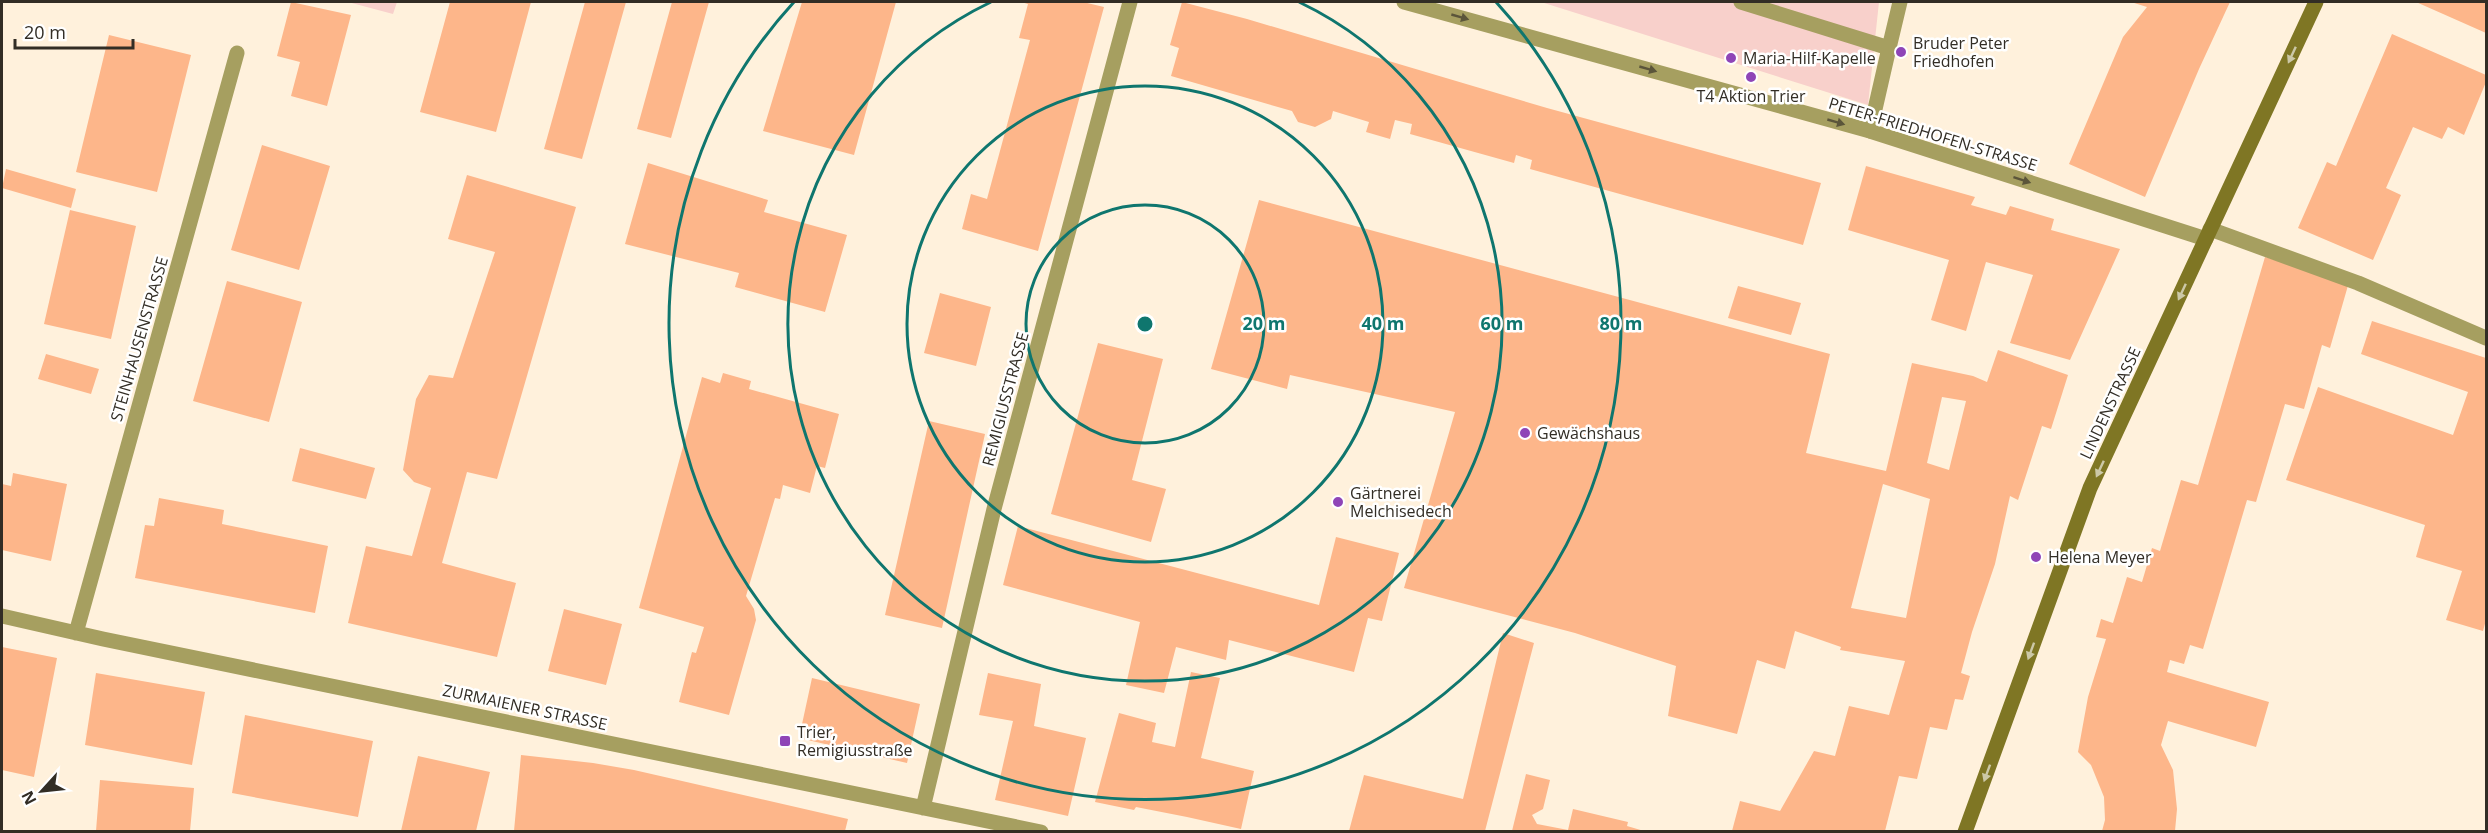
<svg xmlns="http://www.w3.org/2000/svg" width="2488" height="833" viewBox="0 0 2488 833" font-family="'Open Sans',sans-serif">
<style>
.green{fill:#f8d0cb}
.building{fill:#fdb68a;fill-rule:evenodd}
.lines{fill:none;stroke-linecap:round;stroke-linejoin:round}
.lane{stroke:#a69f60;stroke-width:15}
.street{stroke:#a69f60;stroke-width:15}
.secondary{stroke:#7f7624;stroke-width:15}
.oneway{fill:#5b553a}
.oneway2{fill:#ccc8a7}
.ring{fill:none;stroke:#0f766e;stroke-width:3}
.poi-dot{fill:#8f45b7;stroke:#fff;stroke-width:2}
.labels{text-anchor:middle;dominant-baseline:central;stroke-width:5;stroke-linejoin:round;paint-order:stroke}
.poi-label{font-size:16px;fill:#322d25;stroke:#fff;text-anchor:start}
.street-label{font-size:16px;fill:#322d25;stroke:#fff}
.centre{fill:#0f766e;stroke:#fff;stroke-width:3}
.ring-label{font-size:18px;text-anchor:middle;font-weight:bold;fill:#0f766e;stroke:#fff;stroke-width:5;stroke-linejoin:round;paint-order:stroke}
</style>
<rect width="100%" height="100%" fill="#fff1dc"/>
<path class="green" d="M 348,2 L 397,2 L 393,14 Z
M 1541,2 L 1879,2 L 1868,105 Z"/>
<path class="building" d="M 291,2 L 351,15 L 327,106 L 291,96 L 300,62 L 277,56 Z
M 450,2 L 531,2 L 496,132 L 420,112 Z
M 585,2 L 626,2 L 582,159 L 544,149 Z
M 672,2 L 709,2 L 671,138 L 637,129 Z
M 802,2 L 896,2 L 854,155 L 763,131 Z
M 1021,2 L 1083,2 L 1104,7 L 1038,251 L 962,229 L 971,194 L 987,199 L 1030,40 L 1019,38 L 1028,4 Z
M 1182,2 L 1247,19 L 1547,108 L 1821,183 L 1803,245 L 1530,169 L 1532,160 L 1516,155 L 1514,163 L 1410,134 L 1412,124 L 1395,120 L 1390,139 L 1366,132 L 1369,122 L 1333,111 L 1331,119 L 1315,127 L 1298,122 L 1292,111 L 1171,76 L 1179,48 L 1170,45 Z
M 2131,2 L 2230,2 L 2199,69 L 2145,197 L 2069,164 L 2123,37 L 2147,7 Z
M 2416,2 L 2486,2 L 2486,33 Z
M 2392,34 L 2486,75 L 2486,82 L 2464,135 L 2448,127 L 2442,139 L 2413,127 L 2386,188 L 2401,195 L 2373,260 L 2298,228 L 2327,162 L 2336,166 Z
M 109,35 L 191,55 L 157,192 L 76,172 Z
M 262,145 L 330,166 L 299,270 L 231,250 Z
M 648,163 L 768,200 L 764,212 L 847,235 L 825,312 L 735,287 L 739,273 L 625,244 Z
M 1866,166 L 1975,197 L 1971,205 L 2006,215 L 2010,206 L 2054,219 L 2051,230 L 2120,249 L 2070,360 L 2010,343 L 2033,275 L 1986,262 L 1966,331 L 1931,320 L 1949,260 L 1848,230 Z
M 6,169 L 76,189 L 71,208 L 2,188 Z
M 467,175 L 576,207 L 497,479 L 467,472 L 442,563 L 516,583 L 497,657 L 348,623 L 366,546 L 412,556 L 431,488 L 414,482 L 403,470 L 416,399 L 429,375 L 453,378 L 495,252 L 448,239 Z
M 1259,200 L 1830,354 L 1806,453 L 1886,471 L 1912,363 L 1973,376 L 1987,382 L 1998,350 L 2068,375 L 2051,429 L 2042,426 L 2018,500 L 2010,496 L 1995,564 L 1972,632 L 1961,673 L 1970,676 L 1963,700 L 1955,699 L 1947,730 L 1930,727 L 1917,779 L 1899,776 L 1885,831 L 1732,831 L 1740,801 L 1780,811 L 1814,751 L 1835,756 L 1849,706 L 1889,715 L 1905,661 L 1840,650 L 1841,647 L 1795,631 L 1785,669 L 1757,660 L 1737,734 L 1668,716 L 1676,666 L 1575,633 L 1404,588 L 1455,412 L 1290,375 L 1287,389 L 1211,369 ZM 1942,397 L 1966,401 L 1949,470 L 1927,463 ZM 1883,484 L 1930,499 L 1906,618 L 1851,608 Z
M 70,210 L 136,226 L 111,339 L 44,324 Z
M 2265,257 L 2349,282 L 2330,348 L 2322,345 L 2304,409 L 2285,404 L 2256,502 L 2247,500 L 2203,649 L 2190,645 L 2184,664 L 2170,660 L 2167,672 L 2269,702 L 2256,747 L 2168,721 L 2161,745 L 2173,770 L 2177,809 L 2175,831 L 2102,831 L 2105,820 L 2104,797 L 2091,765 L 2078,752 L 2088,697 L 2106,639 L 2096,637 L 2101,619 L 2113,623 L 2127,577 L 2142,582 L 2152,548 L 2160,551 L 2181,480 L 2198,485 Z
M 227,281 L 302,302 L 269,422 L 193,401 Z
M 1738,286 L 1801,303 L 1791,335 L 1728,318 Z
M 940,293 L 991,307 L 976,366 L 924,353 Z
M 2372,321 L 2486,358 L 2486,620 L 2483,631 L 2446,620 L 2462,571 L 2416,557 L 2425,525 L 2286,480 L 2318,387 L 2453,435 L 2468,392 L 2361,354 Z
M 1098,343 L 1163,359 L 1132,480 L 1166,489 L 1151,542 L 1051,514 Z
M 46,354 L 99,369 L 91,394 L 38,379 Z
M 723,373 L 751,381 L 749,389 L 839,414 L 825,468 L 817,466 L 810,493 L 783,485 L 780,499 L 775,498 L 746,596 L 754,609 L 756,620 L 729,715 L 679,702 L 692,652 L 696,653 L 704,627 L 639,608 L 702,377 L 720,383 Z
M 929,421 L 985,434 L 942,628 L 885,615 Z
M 300,448 L 375,468 L 366,499 L 292,481 Z
M 13,473 L 67,484 L 51,561 L 2,550 L 2,484 L 11,486 Z
M 159,498 L 224,510 L 222,524 L 328,546 L 315,613 L 135,578 L 145,525 L 154,526 Z
M 1018,526 L 1319,605 L 1336,537 L 1399,553 L 1382,621 L 1368,618 L 1354,672 L 1229,640 L 1226,660 L 1176,647 L 1164,693 L 1126,685 L 1140,622 L 1003,585 Z
M 564,609 L 622,624 L 606,685 L 548,671 Z
M 1503,633 L 1534,643 L 1485,831 L 1349,831 L 1364,775 L 1463,799 Z
M 2,647 L 57,658 L 34,777 L 2,770 Z
M 1191,672 L 1220,678 L 1201,758 L 1254,771 L 1241,829 L 1187,817 L 1136,807 L 1134,810 L 1095,802 L 1119,713 L 1156,723 L 1152,742 L 1175,747 Z
M 96,673 L 205,692 L 192,765 L 85,745 Z
M 988,673 L 1041,684 L 1034,726 L 1086,738 L 1068,816 L 995,800 L 1013,721 L 979,715 Z
M 812,678 L 920,704 L 907,763 L 799,738 Z
M 245,715 L 373,741 L 358,817 L 232,793 Z
M 521,755 L 593,763 L 634,770 L 848,819 L 845,831 L 599,831 L 587,830 L 587,831 L 514,831 Z
M 418,756 L 490,772 L 476,831 L 401,831 Z
M 1526,774 L 1550,780 L 1543,809 L 1532,815 L 1537,824 L 1568,830 L 1573,809 L 1628,822 L 1627,826 L 1644,831 L 1512,831 Z
M 100,780 L 194,788 L 190,831 L 96,831 Z"/>
<g class="lines">
<path class="lane" d="M 1741,2 L 1889,48 L 1900,2
M 1870,131 L 1889,48
M 2210,229 L 2358,283 L 2486,338"/>
<path class="street" d="M 1404,2 L 1870,131 L 2206,239
M 2,616 L 103,639 L 1041,832
M 76,633 L 237,53
M 923,808 L 994,509 L 1130,2"/>
<path class="secondary" d="M 1965,832 L 2090,488 L 2316,2"/>
</g>
<defs><path id="oneway-solid" d="M-6-.8H1V-3.2L6.5 0L1 3.2V.8H-6Z" transform="scale(1.5)"/></defs>
<g class="oneway">
<use href="#oneway-solid" transform="translate(1460 17) rotate(16)"/>
<use href="#oneway-solid" transform="translate(1648 69) rotate(16)"/>
<use href="#oneway-solid" transform="translate(1836 122) rotate(16)"/>
<use href="#oneway-solid" transform="translate(2022 180) rotate(18)"/>
</g>
<g class="oneway2">
<use href="#oneway-solid" transform="translate(2292 55) rotate(115)"/>
<use href="#oneway-solid" transform="translate(2182 292) rotate(115)"/>
<use href="#oneway-solid" transform="translate(2100 469) rotate(115)"/>
<use href="#oneway-solid" transform="translate(2031 651) rotate(110)"/>
<use href="#oneway-solid" transform="translate(1987 773) rotate(110)"/>
</g>
<g class="ring">
<circle cx="1145" cy="324" r="119"/>
<circle cx="1145" cy="324" r="238"/>
<path d="M1299 2A357 357 0 1 1 991 2"/>
<path d="M1496 2A476 476 0 1 1 794 2"/>
</g>
<g class="poi-dot">
<circle cx="1901" cy="52" r="6"/>
<circle cx="1731" cy="58" r="6"/>
<circle cx="1751" cy="77" r="6"/>
<circle cx="1525" cy="433" r="6"/>
<circle cx="1338" cy="502" r="6"/>
<circle cx="2036" cy="557" r="6"/>
<rect x="779" y="735" width="12" height="12" rx="3"/>
</g>
<g class="labels">
<g class="poi-label">
<text x="1913" y="43">Bruder Peter<tspan x="1913" dy="18">Friedhofen</tspan></text>
<text x="1743" y="58">Maria-Hilf-Kapelle</text>
<text x="1751" y="96" text-anchor="middle">T4 Aktion Trier</text>
<text x="1537" y="433">Gewächshaus</text>
<text x="1350" y="493">Gärtnerei<tspan x="1350" dy="18">Melchisedech</tspan></text>
<text x="2048" y="557">Helena Meyer</text>
<text x="797" y="732">Trier,<tspan x="797" dy="18">Remigiusstraße</tspan></text>
</g>
<g class="street-label">
<text transform="translate(1933 134) rotate(17)">PETER-FRIEDHOFEN-STRASSE</text>
<text transform="translate(139 339) rotate(-74)">STEINHAUSENSTRASSE</text>
<text transform="translate(1005 399) rotate(-75)">REMIGIUSSTRASSE</text>
<text transform="translate(2110 403) rotate(-65)">LINDENSTRASSE</text>
<text transform="translate(525 707) rotate(12)">ZURMAIENER STRASSE</text>
</g>
</g>
<circle cx="1145" cy="324" r="9" class="centre"/>
<g class="ring-label">
<text x="1264" y="330">20 m</text>
<text x="1383" y="330">40 m</text>
<text x="1502" y="330">60 m</text>
<text x="1621" y="330">80 m</text>
</g>
<rect width="2488" height="833" fill="none" stroke="#322d25" stroke-width="6"/>
<g transform="translate(42 791) rotate(243)" stroke="#ffffff" stroke-width="4.5" paint-order="stroke">
<path d="M0-4.5L10 22L0 15L-10 22Z" fill="#322d25"/>
<text y="-9" font-size="16" font-weight="bold" text-anchor="middle" fill="#322d25">N</text>
</g>
<path d="M15 39v9h118v-9" fill="none" stroke="#322d25" stroke-width="3"/>
<text x="24" y="39" font-size="18" fill="#322d25" stroke="#ffffff" stroke-width="4.5" paint-order="stroke">20 m</text>
</svg>
